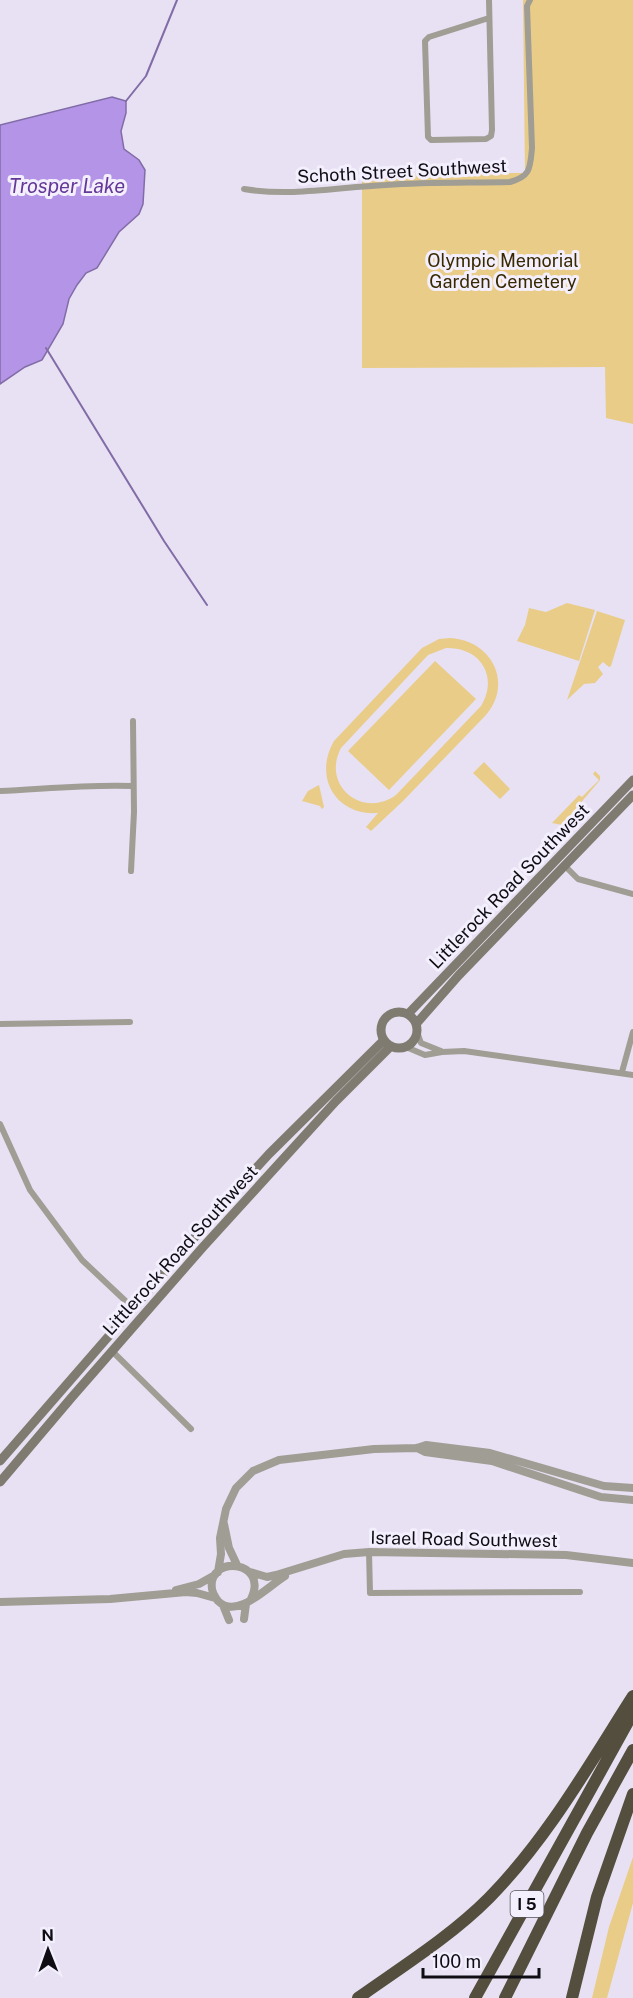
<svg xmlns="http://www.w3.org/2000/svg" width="633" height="1998" viewBox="0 0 633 1998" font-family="'Public Sans',sans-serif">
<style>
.green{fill:#e9cc87;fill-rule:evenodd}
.water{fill:#b494e6;stroke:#826ca7;stroke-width:1.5}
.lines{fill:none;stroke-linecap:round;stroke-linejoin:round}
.stream{stroke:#826ca7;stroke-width:2}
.minor{stroke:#a09d95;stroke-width:6}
.tertiary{stroke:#a09d95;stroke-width:8}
.secondary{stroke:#7f7b70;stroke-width:9}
.motorway{stroke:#544e3e;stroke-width:12}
.labels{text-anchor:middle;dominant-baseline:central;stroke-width:6;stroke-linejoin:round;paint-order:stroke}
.shield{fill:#f4effd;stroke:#545159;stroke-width:1.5}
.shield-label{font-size:16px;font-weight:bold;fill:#0f0d13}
.street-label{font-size:18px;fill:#0f0d13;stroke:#f4effd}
.park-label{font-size:18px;fill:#382900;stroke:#f4effd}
.water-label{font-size:20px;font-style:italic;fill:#643898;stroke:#f4effd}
</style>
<rect width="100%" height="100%" fill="#e7e1f3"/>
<path class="green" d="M 523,0 L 633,0 L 633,424 L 606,418 L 605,367 L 362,368 L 362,174 L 525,173 Z
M 567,603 L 595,610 L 579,661 L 517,641 L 525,625 L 529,608 L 546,612 Z
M 597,611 L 625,620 L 611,666 L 609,667 L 603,662 L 598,667 L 603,674 L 595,683 L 584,684 L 567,700 Z
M 450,638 C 492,640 514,684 485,716 L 403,801 L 371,831 L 366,827 L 378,813 C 336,816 313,777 334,741 L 422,648 L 439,639 ZM 446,648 C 480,647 499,676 481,706 L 396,795 C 363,819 321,786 341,748 L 428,655 Z
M 435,661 L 476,699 L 389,790 L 348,751 Z
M 484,762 L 510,789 L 500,799 L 473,773 Z
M 595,771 L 600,776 L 600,780 L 562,825 L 552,823 L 579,795 L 582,797 L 599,780 L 593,774 Z
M 319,785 L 324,807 L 322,809 L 320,806 L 302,801 L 308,791 Z
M 633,1857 L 633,1903 L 607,1998 L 592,1998 L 609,1927 Z"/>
<path class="water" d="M 112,97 L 126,101 L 126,113 L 121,131 L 124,149 L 139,160 L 145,170 L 143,204 L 139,214 L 119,232 L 97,268 L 86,273 L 77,285 L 69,299 L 63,324 L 42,360 L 25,367 L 0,384 L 0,125 Z"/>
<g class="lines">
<path class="stream" d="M 126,101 L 146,76 L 177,0
M 46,348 L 164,541 L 207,605"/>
<path class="minor" d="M 489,0 C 490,43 491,87 492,130 L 491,136 L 486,139 L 431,140 L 428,137 L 425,41 L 429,37 L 489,18
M 244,189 C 292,197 339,187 386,185 C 428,182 469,183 510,182 C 531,176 530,168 532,148 L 527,6 L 530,0
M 0,791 C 44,789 89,784 133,786
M 565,866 L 578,879 L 633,894
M 131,871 L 134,812 L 133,721
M 0,1024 L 130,1022
M 417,1032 L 421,1043 L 441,1051
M 406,1047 L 425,1055 L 442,1052 L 464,1051 L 633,1075
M 622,1072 L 633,1032
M 0,1124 L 30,1190 L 82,1260 L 133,1308
M 112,1351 L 191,1429
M 369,1552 L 370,1593 L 580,1592"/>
<path class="tertiary" d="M 417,1448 L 425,1452 L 492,1461 L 601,1497 L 633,1500
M 224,1524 L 229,1548 L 237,1565
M 218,1572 L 221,1554 L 220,1538 L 226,1509 L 236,1488 L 253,1471 L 279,1460 L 374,1449 L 417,1448 L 426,1445 L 490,1453 L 604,1486 L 633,1488
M 250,1572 L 267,1577 L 276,1575 L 344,1554 L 369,1552 L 566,1555 L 633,1563
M 176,1590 L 199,1584 L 215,1575
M 251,1599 C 270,1560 207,1554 212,1589 C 213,1594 215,1597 218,1601 C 237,1620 267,1587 285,1576
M 0,1602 L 110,1599 L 186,1592 L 197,1593 L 215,1598
M 223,1605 L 229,1620
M 244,1619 L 246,1604"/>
<path class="secondary" d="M381 1030a18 18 0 1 1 36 0a18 18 0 1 1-36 0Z
M 408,1014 L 633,780
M 416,1024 L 459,975 L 633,795
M 0,1461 L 235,1191 L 269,1154 L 384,1040
M 0,1482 L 72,1397 L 203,1247 L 336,1101 L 391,1046"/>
<path class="motorway" d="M 358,1998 C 403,1966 450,1937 489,1898 C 547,1839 589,1765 633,1696
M 475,1998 L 633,1713
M 505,1998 L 587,1833 L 633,1750
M 572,1998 L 597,1897 L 633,1794"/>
</g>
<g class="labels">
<rect class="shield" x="510.5" y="1891" width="33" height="26" rx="4.5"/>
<g class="shield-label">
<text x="527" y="1904">I 5</text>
</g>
<g class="street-label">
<text transform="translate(402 171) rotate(-3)">Schoth Street Southwest</text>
<text transform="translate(509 886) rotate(-46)">Littlerock Road Southwest</text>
<text transform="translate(180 1250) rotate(-48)">Littlerock Road Southwest</text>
<text transform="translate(464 1539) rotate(1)">Israel Road Southwest</text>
</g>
<g class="park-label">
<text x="503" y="260">Olympic Memorial<tspan x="503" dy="21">Garden Cemetery</tspan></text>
</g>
<g class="water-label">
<text x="67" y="186">Trosper Lake</text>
</g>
</g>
<g transform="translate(48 1950) rotate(359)" stroke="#f4effd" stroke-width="4.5" paint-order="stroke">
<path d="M0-4.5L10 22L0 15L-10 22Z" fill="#0f0d13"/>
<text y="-9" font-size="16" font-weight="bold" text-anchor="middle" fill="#0f0d13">N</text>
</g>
<path d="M423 1968v9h116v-9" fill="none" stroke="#0f0d13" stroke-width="3"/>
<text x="432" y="1968" font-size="18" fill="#0f0d13" stroke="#f4effd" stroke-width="4.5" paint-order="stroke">100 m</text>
</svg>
